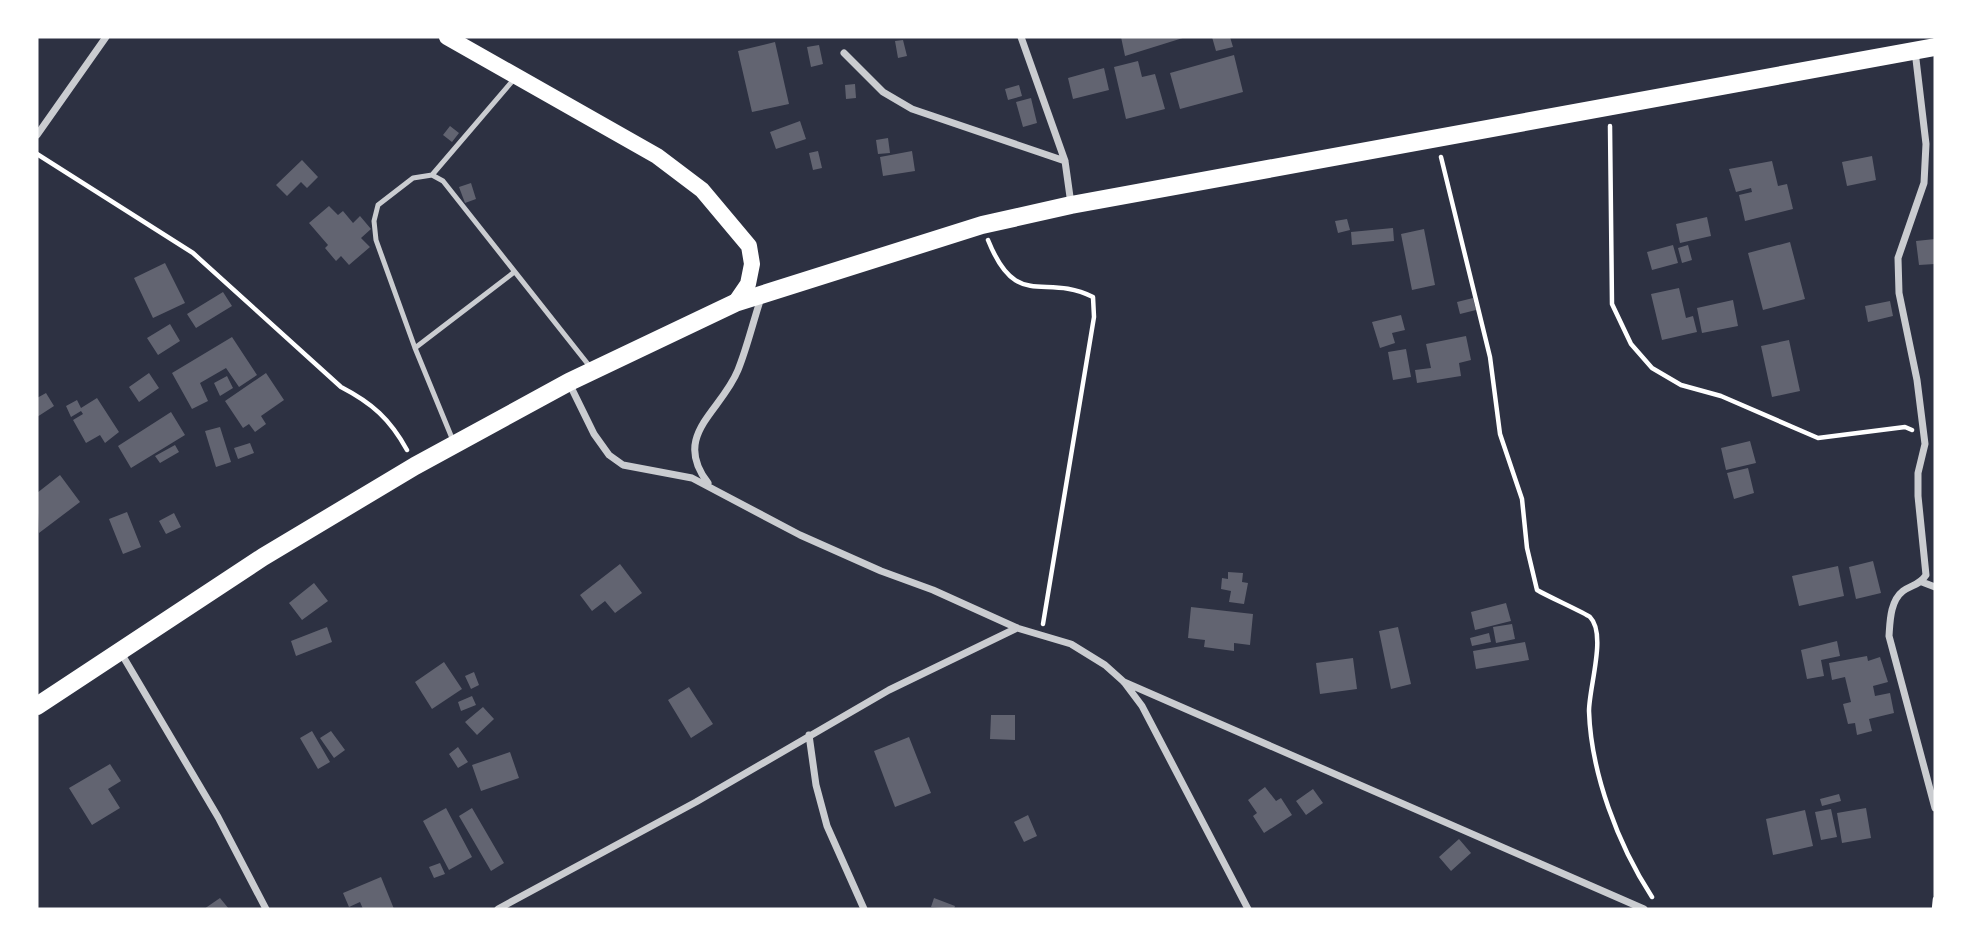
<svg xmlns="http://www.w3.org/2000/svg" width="1972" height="946" viewBox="0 0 1972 946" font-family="'Fira Sans',sans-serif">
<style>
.building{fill:#626471}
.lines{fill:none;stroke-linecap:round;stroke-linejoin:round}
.path{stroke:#fff;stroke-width:4.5}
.service{stroke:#caccd0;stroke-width:5}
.minor{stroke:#caccd0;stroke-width:7}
.primary{stroke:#fff;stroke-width:16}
.trunk{stroke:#fff;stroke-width:18}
</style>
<rect width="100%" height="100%" fill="#2d3142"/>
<path class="building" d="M 1121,37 L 1186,37 L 1125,56 Z
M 1212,37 L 1230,37 L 1233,47 L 1216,51 Z
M 903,40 L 907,56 L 898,58 L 895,41 Z
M 775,42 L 789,104 L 752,112 L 738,51 Z
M 819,45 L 823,64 L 811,67 L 807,47 Z
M 1234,55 L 1243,92 L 1180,109 L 1170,73 Z
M 1138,61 L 1142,77 L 1155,74 L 1165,109 L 1126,119 L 1114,67 Z
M 1104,68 L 1109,90 L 1073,99 L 1068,78 Z
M 855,84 L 856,98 L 846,99 L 845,85 Z
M 1019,85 L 1022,96 L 1008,100 L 1005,89 Z
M 1031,98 L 1037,123 L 1023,127 L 1016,102 Z
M 800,121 L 806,139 L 776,149 L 770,132 Z
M 450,126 L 459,133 L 452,142 L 443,135 Z
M 888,138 L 890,153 L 878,154 L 876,140 Z
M 818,151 L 822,168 L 813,170 L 809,153 Z
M 912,151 L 915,171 L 883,176 L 880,157 Z
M 1872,156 L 1876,180 L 1847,186 L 1842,162 Z
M 302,160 L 318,177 L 307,188 L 301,182 L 287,196 L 276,185 Z
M 1772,161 L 1778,186 L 1787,184 L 1793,209 L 1745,221 L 1739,195 L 1752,192 L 1751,188 L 1736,192 L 1729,169 Z
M 471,183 L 476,199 L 465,203 L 459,187 Z
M 329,206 L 338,215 L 343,211 L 353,223 L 360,216 L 371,229 L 361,238 L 370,247 L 349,265 L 341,256 L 336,261 L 325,248 L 328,245 L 309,223 Z
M 1707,217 L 1711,236 L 1680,243 L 1676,224 Z
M 1347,219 L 1350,230 L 1338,233 L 1335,221 Z
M 1393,228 L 1394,241 L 1352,245 L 1351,232 Z
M 1424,229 L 1435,285 L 1412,290 L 1401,234 Z
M 1935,239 L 1935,264 L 1919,265 L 1916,241 Z
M 1790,242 L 1805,299 L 1763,310 L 1748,253 Z
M 1673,245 L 1678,263 L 1652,270 L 1647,252 Z
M 1688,245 L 1692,260 L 1682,263 L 1678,248 Z
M 165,263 L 185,303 L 153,318 L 134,278 Z
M 1679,288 L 1686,318 L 1693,316 L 1697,332 L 1662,340 L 1651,294 Z
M 223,292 L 232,306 L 196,328 L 187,314 Z
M 1473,298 L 1476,310 L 1460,314 L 1457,302 Z
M 1733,300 L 1738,326 L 1702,333 L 1697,308 Z
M 1890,301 L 1893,316 L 1868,322 L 1865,306 Z
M 1401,315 L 1405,330 L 1392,333 L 1395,343 L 1380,348 L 1372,322 Z
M 170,324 L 180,341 L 158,355 L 147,338 Z
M 1466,336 L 1471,360 L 1459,363 L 1461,376 L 1417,383 L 1415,370 L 1431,368 L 1426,344 Z
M 232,337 L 257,375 L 239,387 L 226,368 L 200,383 L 208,401 L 192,409 L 172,373 Z
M 1789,340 L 1800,391 L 1772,397 L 1761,346 Z
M 1406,349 L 1411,377 L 1393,380 L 1388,352 Z
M 149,373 L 159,388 L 139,402 L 129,387 Z
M 266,373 L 284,400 L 261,416 L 266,424 L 255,432 L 249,424 L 243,428 L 225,401 Z
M 227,376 L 233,388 L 220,396 L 214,383 Z
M 46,393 L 54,406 L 37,417 L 37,398 Z
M 97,398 L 119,432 L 105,443 L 100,435 L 86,443 L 73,420 L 83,414 L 81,411 L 71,417 L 66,406 L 77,400 L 81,408 Z
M 171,412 L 185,435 L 131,468 L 118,446 Z
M 220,427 L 231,462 L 216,467 L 205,431 Z
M 1750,441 L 1756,463 L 1726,470 L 1721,448 Z
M 250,443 L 254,453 L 238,459 L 234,448 Z
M 175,445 L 179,452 L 160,463 L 155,456 Z
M 1748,468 L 1754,493 L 1734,499 L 1727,473 Z
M 60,475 L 80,502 L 39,533 L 37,493 Z
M 127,512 L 141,547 L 123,554 L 109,519 Z
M 174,513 L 181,527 L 166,534 L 159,521 Z
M 1873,561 L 1881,593 L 1856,599 L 1849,567 Z
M 620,564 L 642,593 L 615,613 L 605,601 L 592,611 L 580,595 Z
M 1838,566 L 1844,596 L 1799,606 L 1792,576 Z
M 1228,572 L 1243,573 L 1242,582 L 1248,583 L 1244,604 L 1229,602 L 1231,591 L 1221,589 L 1222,578 L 1228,579 Z
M 314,583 L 328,601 L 302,620 L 289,603 Z
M 1506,603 L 1511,621 L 1475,630 L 1471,612 Z
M 1191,607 L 1253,614 L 1250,645 L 1234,643 L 1234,651 L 1204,647 L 1205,640 L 1188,638 Z
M 1512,624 L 1515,639 L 1496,643 L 1493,627 Z
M 327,627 L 332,642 L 296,656 L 291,641 Z
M 1398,627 L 1411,684 L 1391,689 L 1379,631 Z
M 1489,633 L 1491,642 L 1472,646 L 1470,638 Z
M 1837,641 L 1840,656 L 1821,660 L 1824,676 L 1807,679 L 1801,650 Z
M 1525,642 L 1529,660 L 1476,669 L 1473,651 Z
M 1867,656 L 1868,661 L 1880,657 L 1888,682 L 1873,686 L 1875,696 L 1890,693 L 1894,713 L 1869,719 L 1872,731 L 1857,735 L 1855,723 L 1848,724 L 1843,704 L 1851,702 L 1845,677 L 1832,680 L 1829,663 Z
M 1353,658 L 1357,689 L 1320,694 L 1316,663 Z
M 444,662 L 462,689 L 432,709 L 415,682 Z
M 474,672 L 479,685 L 471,689 L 465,676 Z
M 689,687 L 713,724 L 691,738 L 668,700 Z
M 472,696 L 476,705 L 461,711 L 458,702 Z
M 483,707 L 494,719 L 477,735 L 465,722 Z
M 991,715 L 1015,715 L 1015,740 L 990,739 Z
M 312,731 L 330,762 L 318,769 L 300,738 Z
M 331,731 L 345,750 L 334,758 L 320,738 Z
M 909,737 L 931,793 L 895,807 L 874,751 Z
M 458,747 L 468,762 L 458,768 L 449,754 Z
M 510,752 L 519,778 L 481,791 L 472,765 Z
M 110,764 L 121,781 L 108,789 L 120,808 L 92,825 L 69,788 Z
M 1265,787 L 1276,801 L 1281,798 L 1292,815 L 1264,833 L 1253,816 L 1257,813 L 1248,800 Z
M 1313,789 L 1323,803 L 1306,815 L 1296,801 Z
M 1839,794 L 1841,801 L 1822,806 L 1820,799 Z
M 446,808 L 472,857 L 449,870 L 423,821 Z
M 472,808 L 504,863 L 491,871 L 459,816 Z
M 1866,808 L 1871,838 L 1842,843 L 1837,813 Z
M 1831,809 L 1837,837 L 1821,840 L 1815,812 Z
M 1805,810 L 1813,846 L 1773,855 L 1766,819 Z
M 1028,815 L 1037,836 L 1024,842 L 1014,822 Z
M 1459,839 L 1471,853 L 1451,871 L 1439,857 Z
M 440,863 L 445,874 L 434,878 L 429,867 Z
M 381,877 L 394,909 L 363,909 L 360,902 L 349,907 L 343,893 Z
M 220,898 L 229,909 L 204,909 Z
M 934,898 L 955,906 L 954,909 L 931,907 Z"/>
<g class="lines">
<path class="path" d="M 1610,126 L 1612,304 L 1631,344 L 1652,368 L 1681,385 L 1721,396 L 1818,438 L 1905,427 L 1912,430
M 37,154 L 193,253 L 341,387 C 372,403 390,419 407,450
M 1441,157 L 1490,357 L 1500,434 L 1522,499 L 1527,548 L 1537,590 C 1547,596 1585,613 1590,617 C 1607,634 1589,687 1589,711 C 1591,773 1618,845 1652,897
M 988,240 C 1017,312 1043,272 1093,297 L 1094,317 L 1043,624
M 1934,909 L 1935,899"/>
<path class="service" d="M 432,175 L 515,78
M 415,348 L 513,273
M 454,443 L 415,348 L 376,240 L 374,221 L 378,205 L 413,178 L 432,175 L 443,181 L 591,368"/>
<path class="minor" d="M 1021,37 L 1065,161 L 1071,204
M 1915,51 L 1926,144 L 1924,183 L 1898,258 L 1899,293 L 1917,380 L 1925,444 L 1918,473 L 1918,496 L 1926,575 C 1920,585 1911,585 1903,591 C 1890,601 1890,622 1889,636 L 1935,808
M 844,53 L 883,92 L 912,109 L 1065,161
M 37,135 L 106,37
M 569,383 L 594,434 L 609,455 L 623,465 L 692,478 L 800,535 L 881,571 L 933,590 L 1017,628 L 1071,644 L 1105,665 L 1124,682 L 1142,706 L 1248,909
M 708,483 C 671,435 721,412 738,370 C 747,348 753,322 761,298
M 1922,582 L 1935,587
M 121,653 L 218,817 L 266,909
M 1124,682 L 1644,909
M 809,735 L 816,785 L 827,826 L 864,909
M 498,909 L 696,802 L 889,690 L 1017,628"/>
<path class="primary" d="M 447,37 L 657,156 L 702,190 L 749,246 L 752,264 L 748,284 L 735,303"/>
<path class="trunk" d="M 37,706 L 263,557 L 415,466 L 569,382 L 735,303 L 982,225 L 1071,205 L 1935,47"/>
</g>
<rect width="1972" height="946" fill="none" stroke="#ffffff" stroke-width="77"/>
</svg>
